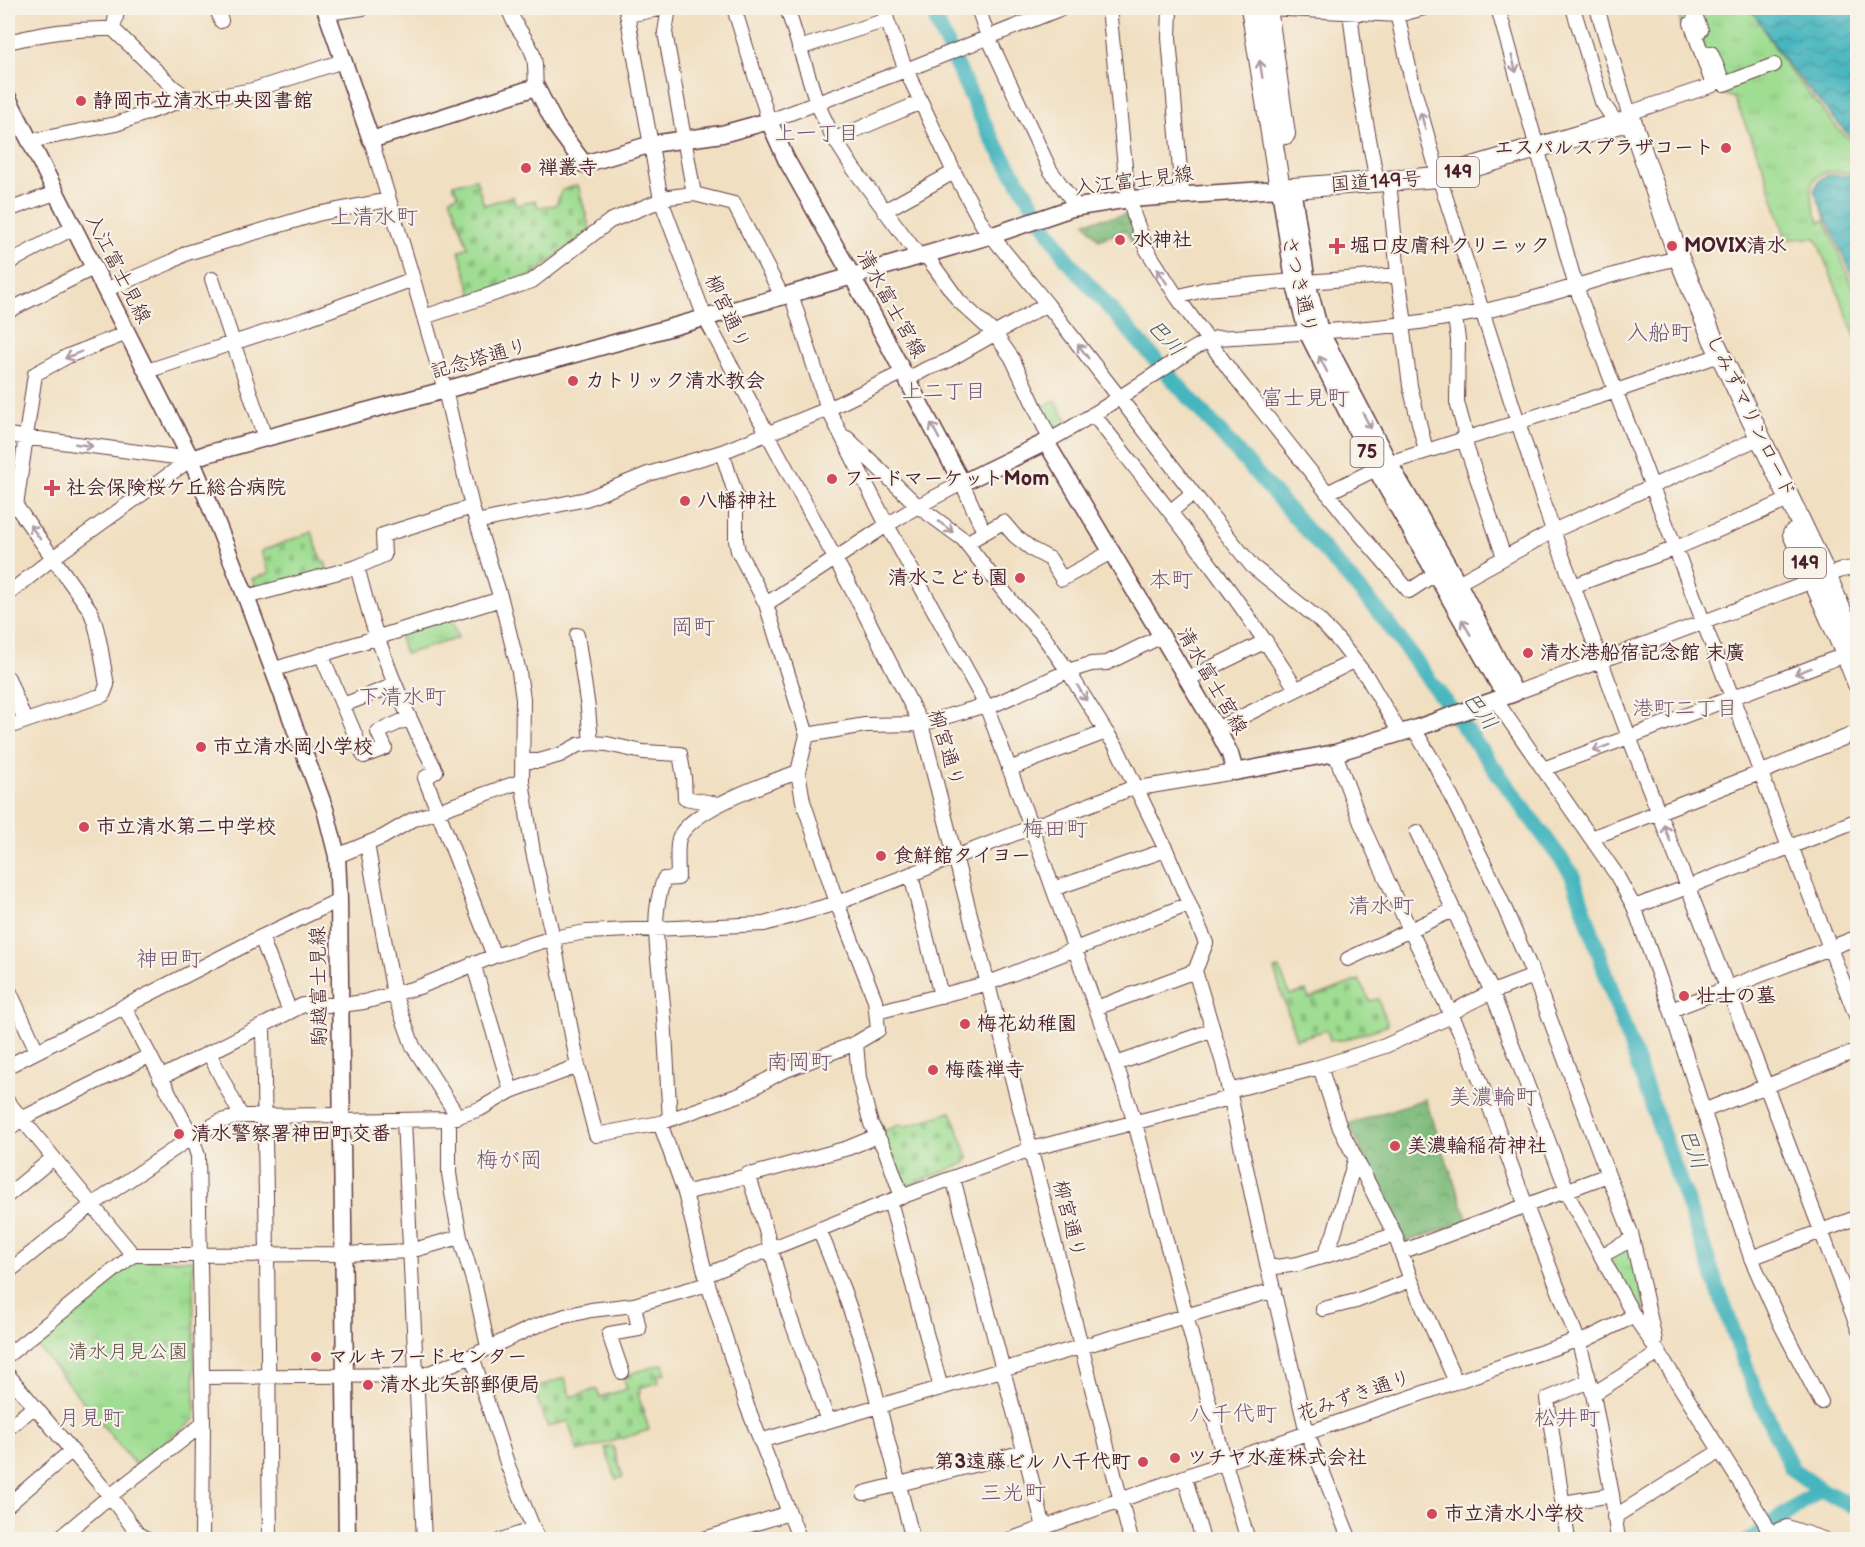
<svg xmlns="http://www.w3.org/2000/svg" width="1865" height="1547" viewBox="0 0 1865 1547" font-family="'Balsamiq Sans','Klee One',sans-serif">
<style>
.forest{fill:url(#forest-crowns);stroke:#646e54;stroke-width:1.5}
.cemetery{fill:url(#cemetery-stones);stroke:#747e5e;stroke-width:1.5}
.park{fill:url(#park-tufts);stroke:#747e5e;stroke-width:1.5}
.water{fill:url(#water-waves);stroke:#486a74;stroke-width:1.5}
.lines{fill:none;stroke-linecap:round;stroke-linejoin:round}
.river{stroke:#45b5be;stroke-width:16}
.minor-casing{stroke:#633c42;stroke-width:16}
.major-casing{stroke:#633c42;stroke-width:19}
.highway-casing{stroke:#633c42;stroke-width:22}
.minor{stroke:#fff;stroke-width:14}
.major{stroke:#fff;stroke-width:16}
.highway{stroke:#fff;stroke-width:20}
.oneway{stroke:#ae9aa0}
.poi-dot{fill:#d1495b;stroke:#f7f3e8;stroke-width:2}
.labels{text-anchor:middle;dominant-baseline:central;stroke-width:4.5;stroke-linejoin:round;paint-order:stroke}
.shield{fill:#f7f3e8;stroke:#7e5f64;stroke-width:1.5}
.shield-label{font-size:18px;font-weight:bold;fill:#4a1f2b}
.poi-label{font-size:20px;font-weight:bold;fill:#4a1f2b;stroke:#f7f3e8;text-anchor:start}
.street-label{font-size:20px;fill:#4a1f2b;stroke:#f7f3e8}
.park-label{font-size:20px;fill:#5f4e45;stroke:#f7f3e8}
.neighbourhood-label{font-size:21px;fill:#765474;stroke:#f7f3e8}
.water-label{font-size:21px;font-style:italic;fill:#48545e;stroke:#f7f3e8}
.quarter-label{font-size:22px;fill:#765474;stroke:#f7f3e8}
</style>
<defs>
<pattern id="forest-crowns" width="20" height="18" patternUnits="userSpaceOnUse" patternTransform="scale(1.5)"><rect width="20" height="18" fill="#7fbc7c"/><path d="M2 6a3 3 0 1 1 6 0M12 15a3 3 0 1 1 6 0" fill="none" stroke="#6a9866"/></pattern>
<pattern id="cemetery-stones" width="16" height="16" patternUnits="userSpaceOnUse" patternTransform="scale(1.5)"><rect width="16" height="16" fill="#9fdd92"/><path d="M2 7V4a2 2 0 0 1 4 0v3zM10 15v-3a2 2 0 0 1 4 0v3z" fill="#8abd7e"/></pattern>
<pattern id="park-tufts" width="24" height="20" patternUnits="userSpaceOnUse" patternTransform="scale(1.5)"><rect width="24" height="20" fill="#9fdd92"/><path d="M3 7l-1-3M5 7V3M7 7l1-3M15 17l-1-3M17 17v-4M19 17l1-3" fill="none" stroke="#8abd7e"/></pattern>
<pattern id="water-waves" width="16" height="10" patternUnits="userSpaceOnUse" patternTransform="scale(1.5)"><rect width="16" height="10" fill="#45b5be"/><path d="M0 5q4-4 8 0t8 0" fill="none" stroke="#3c939b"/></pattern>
</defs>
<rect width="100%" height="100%" fill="#f7f3e8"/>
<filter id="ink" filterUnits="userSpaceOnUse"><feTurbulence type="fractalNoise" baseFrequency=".0167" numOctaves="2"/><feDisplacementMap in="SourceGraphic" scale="12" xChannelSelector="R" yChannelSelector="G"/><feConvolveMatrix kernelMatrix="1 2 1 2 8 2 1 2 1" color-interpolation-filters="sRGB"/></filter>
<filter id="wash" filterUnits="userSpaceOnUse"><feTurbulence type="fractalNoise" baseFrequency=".008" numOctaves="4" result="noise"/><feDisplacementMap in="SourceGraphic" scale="24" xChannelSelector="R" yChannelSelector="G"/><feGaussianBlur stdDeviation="1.35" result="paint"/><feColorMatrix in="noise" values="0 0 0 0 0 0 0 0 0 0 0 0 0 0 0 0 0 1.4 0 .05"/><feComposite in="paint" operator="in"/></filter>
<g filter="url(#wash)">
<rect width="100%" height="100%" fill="#f1dfc1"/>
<path class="forest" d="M 1130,214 L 1142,245 L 1135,247 L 1125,230 L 1099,240 L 1085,222 Z
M 1425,1099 L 1468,1221 L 1405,1242 L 1349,1124 Z"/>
<path class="cemetery" d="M 476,179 L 484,205 L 513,196 L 516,206 L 535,200 L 538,207 L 556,205 L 562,190 L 578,185 L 590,230 L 533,275 L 473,298 L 459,251 L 468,247 L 450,198 L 458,195 L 453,184 Z
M 312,532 L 322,562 L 325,562 L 328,572 L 259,590 L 255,586 L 252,579 L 269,573 L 261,551 Z
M 1279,968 L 1290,995 L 1306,991 L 1309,999 L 1359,980 L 1370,1001 L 1378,999 L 1388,1025 L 1344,1040 L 1330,1040 L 1327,1030 L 1296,1039 L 1274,969 Z
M 874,1104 L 883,1131 L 902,1124 L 904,1127 L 951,1112 L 969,1159 L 965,1160 L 966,1163 L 901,1188 L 868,1106 Z
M 663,1364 L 666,1373 L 658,1375 L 659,1382 L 639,1388 L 640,1393 L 638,1394 L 649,1430 L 578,1452 L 568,1421 L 548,1427 L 533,1388 L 565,1378 L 571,1397 L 597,1389 L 600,1397 L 627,1389 L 623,1376 Z
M 613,1446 L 623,1477 L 616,1479 L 605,1448 Z"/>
<path class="park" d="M 1677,8 L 1751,8 L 1787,67 L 1839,130 L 1857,147 L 1854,151 L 1857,158 L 1852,172 C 1845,174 1837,170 1829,172 C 1800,178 1813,204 1819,222 L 1825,220 L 1857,297 L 1857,341 L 1816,238 L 1786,239 L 1762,163 L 1734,98 L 1718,92 L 1697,28 L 1681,25 Z
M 1055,400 L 1069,423 L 1053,433 L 1040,408 Z
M 451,617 L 458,638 L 405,654 L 399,634 Z
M 1631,1243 L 1645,1307 L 1636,1313 L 1605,1256 Z
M 135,1260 L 193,1260 L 195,1419 L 136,1466 L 34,1342 Z"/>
<path class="water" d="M 1750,8 L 1857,8 L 1857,145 L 1787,64 Z
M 1857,174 L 1858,174 L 1857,286 L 1814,191 C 1824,165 1837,180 1857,174 Z"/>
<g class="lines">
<path class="river" d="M 934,8 L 937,23 L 989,134 L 1067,260 L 1380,613 L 1572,874 L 1622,1021 L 1753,1386 L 1792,1469 L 1820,1489 L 1848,1504 L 1858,1505
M 1750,1540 L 1820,1489"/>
</g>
</g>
<g filter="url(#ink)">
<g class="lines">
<defs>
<path id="minor" d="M 217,8 L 221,21
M 509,8 C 512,26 530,39 534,58 C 536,67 535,78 536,87
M 626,8 L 661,200 L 705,318 L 865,614 L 921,724 L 1131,1540
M 669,8 L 665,32 L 694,194 L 734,204 L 782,296
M 734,8 L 769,121 L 906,70 L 1062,8
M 787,8 L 817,103 L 832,135 L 853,168 L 919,256
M 884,8 L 887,20 L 906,70 L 954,172 L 982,224 L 1047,304 L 1193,493 L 1252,566 L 1317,618 L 1338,640 L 1367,677 L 1400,733
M 978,8 L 988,37 L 1050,170 L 1077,207
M 1109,8 L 1127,187 L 1134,216 L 1147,250 L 1177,297 L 1229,369 L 1356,529 L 1409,591 L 1435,574
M 1170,8 L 1169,38 L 1182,195
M 1269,8 L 1398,15 L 1424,8
M 1396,8 L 1413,86 L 1439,177 L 1553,531 L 1629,737 L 1766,1086 L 1858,1328
M 1498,8 L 1576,287 L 1789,847
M 1573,8 L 1602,102 L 1617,124
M 1597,8 L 1631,120
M 1692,8 L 1701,30
M 1350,12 L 1358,79 L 1377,182
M 327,13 L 363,8
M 627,15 L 665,8
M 113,29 L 118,8
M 8,42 C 45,33 74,28 113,29 L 174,88 L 188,98 L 214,97 L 253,90 L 343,61
M 799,48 L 887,20
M 1711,53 L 1724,84 L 1774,65
M 1629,113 L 1713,85 L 1691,23
M 835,139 L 921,102
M 371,140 L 413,279 L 445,390 L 472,507 L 501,599 L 519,672 L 523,699 L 522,781 L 533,852 L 553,938 L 578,1066 L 596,1135 L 660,1123 L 742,1094 L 781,1072 L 856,1043 L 878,1030 L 875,1000 L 837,903 L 803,801 L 798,772 L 807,735 L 766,604 L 887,525 L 918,506 L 962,483 L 984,532
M 30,141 L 116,124 L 188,98
M 1389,181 L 1398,275 L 1405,324
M 8,210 L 55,193
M 884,211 L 954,172
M 925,254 L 959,301 L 995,334 L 1012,358 L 1050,439
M 8,263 L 73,228
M 212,279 L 265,438
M 1307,282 L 1398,275
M 105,290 L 169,263 L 187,253 L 317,214 L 388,200
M 791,294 L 828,409 L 887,525 L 986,705 L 1031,827 L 1116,1064 L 1135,1123 L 1225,1463 L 1248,1540
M 1177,297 L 1206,289 L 1294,281
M 8,311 L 93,268
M 424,317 L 532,281 L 610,221 L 669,197 L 694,194
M 1455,317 L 1458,340 L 1457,402 L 1467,439
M 1402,324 L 1410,386 L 1426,451
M 147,371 L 303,320 L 413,279
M 908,379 L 926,369 L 945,362 L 1047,304
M 1093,414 C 1164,504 1236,592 1296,689
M 8,435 L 191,459
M 847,438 L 918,506 L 963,539 L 1012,602 L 1041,633 L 1068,671 L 1106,732 L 1116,746 L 1166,850 L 1206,943 L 1195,971 L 1223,1063 L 1268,1268 L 1307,1433 L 1350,1540
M 1464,440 L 1504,557
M 1046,442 C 1086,421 1123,395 1160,371 C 1178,359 1196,345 1216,338 C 1304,332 1394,330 1480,312 C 1547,298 1612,272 1679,258
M 722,452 L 736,496 L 736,541 L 738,551 L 766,604
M 1389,463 L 1616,391 L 1720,355
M 1327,493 L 1376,469
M 472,507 L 383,535 L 384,555 L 357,567 C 364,591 369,616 378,639 C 394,685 413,729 436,771 L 425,778 L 494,956
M 1170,512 L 1193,493
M 476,522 L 586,499 L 648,474 L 722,452 L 828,409 L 904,372
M 966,543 L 1003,522 L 1015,536 L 1033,550 L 1050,559 L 1062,579 L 1111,552
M 1458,583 L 1553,531 L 1761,437
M 1573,586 L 1676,548 L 1791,499
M 8,594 L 54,557 L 191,459
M 246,597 L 357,567
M 577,635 L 588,708 L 591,743
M 321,654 L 364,756 L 385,748 L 378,732 L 409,718
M 272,670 L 501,599
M 8,678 L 25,721
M 1188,679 L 1266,641
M 1515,693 L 1842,570 L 1858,567
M 1496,701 L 1616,874 L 1634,907 L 1671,1010 L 1751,1258 L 1780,1323 L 1821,1402
M 343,705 L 395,685
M 987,708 L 1068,671 L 1091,664 L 1107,663 L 1162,636
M 8,727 L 103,695 L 107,685 C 102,660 100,633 90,610 L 16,506 L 35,374 L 68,356 L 127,333
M 1217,729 L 1354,661
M 1414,729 L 1435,764 L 1491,877 L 1534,976 L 1608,1175 L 1631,1233 L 1655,1340
M 807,735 L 865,725 L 921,724 L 986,705
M 1335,753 L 1361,823 L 1410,930 L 1470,1053 L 1526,1206 L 1579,1343 L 1593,1394 L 1612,1495 L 1618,1540
M 522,761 L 539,761 L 560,755 L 578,745 L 591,743 L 607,744 L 643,752 L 680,754 L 684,777 L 685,798 L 718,804
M 1009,769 L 1106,732
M 1543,769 L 1629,737 L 1852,652
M 1417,832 L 1492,992 L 1571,1201 L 1634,1316 L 1659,1353 L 1764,1521 L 1773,1540
M 1591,838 L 1760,773 L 1858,732
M 367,844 L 394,994 L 413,1046 L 458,1117
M 1791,846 L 1858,1021
M 337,856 L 383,837 L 412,820 L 522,781
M 911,875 L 941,996
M 1053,889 L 1166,850
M 1634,907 L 1688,887 L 1858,820
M 261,937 L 290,1012
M 1348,959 L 1453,910
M 473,963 L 511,1091
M 8,988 L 37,1051
M 124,1006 L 192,1137 L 198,1156 L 203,1424 L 202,1540
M 1096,1008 L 1195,971
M 1671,1010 L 1858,937
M 877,1012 L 989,983 L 1189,904
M 263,1025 L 267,1253 L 270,1540
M 856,1043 L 859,1078 L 868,1113 L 871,1124 L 886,1152 L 902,1197
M 209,1053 L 241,1116
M 1116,1064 L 1213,1030
M 8,1066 L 261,937 L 339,900
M 1320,1067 L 1340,1128 L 1395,1235
M 160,1078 L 303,1005 L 341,1005 L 364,1002 L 419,987 L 494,956 L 553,938 L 586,932 L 764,924 L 837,903 L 1127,790 L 1235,772
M 1229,1091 L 1316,1068 L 1385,1046 L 1445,1019 C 1466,1000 1508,986 1534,976
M 8,1102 L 133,1255 L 343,1254 L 410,1251 L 460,1237
M 1703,1111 L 1858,1050
M 449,1119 L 449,1173 L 452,1193 L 460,1237 L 475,1287 L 488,1347
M 670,1119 C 667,1077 666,1035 662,994 C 658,956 650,916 664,879 L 678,878 C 678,868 676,843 680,836 C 694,808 769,782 798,772
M 404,1120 L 424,1540
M 341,1121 L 449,1119 L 480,1109 L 511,1091 L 578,1066
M 660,1123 L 685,1193 L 708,1284 L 747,1406 L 800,1540
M 8,1130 L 21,1119 L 149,1056
M 748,1174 L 765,1227 L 788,1312 L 828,1421
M 953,1178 L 1044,1527
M 685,1193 L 848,1148 L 877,1136
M 8,1195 L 53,1158
M 890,1201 L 941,1388
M 819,1229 L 844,1292 L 865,1352 L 913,1540
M 1401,1252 L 1411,1280 L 1456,1382
M 1324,1256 L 1334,1234 L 1355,1160
M 1601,1256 L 1632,1239
M 1751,1258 L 1858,1217
M 1268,1268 L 1298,1264 L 1395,1235 L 1401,1252 L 1608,1175
M 8,1272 L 92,1205 L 192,1137 L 221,1121 L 241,1116 L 341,1115
M 706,1275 L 890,1201 L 1031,1149 L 1230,1098
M 1323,1309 L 1356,1301 L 1411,1280
M 1579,1343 L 1634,1316
M 8,1355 L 133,1255
M 472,1356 L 508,1466 L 538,1540
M 622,1372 L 609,1334 L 639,1329 L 634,1305
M 8,1375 L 110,1496 L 137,1533 L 148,1540
M 202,1377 L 424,1375 L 472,1356 L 533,1327 L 565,1316 L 591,1310 L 634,1305 L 708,1284
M 1593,1394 L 1659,1353
M 8,1428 L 34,1407
M 760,1441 L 1274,1290
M 1185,1478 L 1203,1540
M 864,1493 L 1024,1452
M 1563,1503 L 1612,1495
M 8,1505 L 71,1451
M 1614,1517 L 1720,1451
M 1770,1534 L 1787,1527 L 1826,1540
M 57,1540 L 110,1496 L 203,1424
M 501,1540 L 534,1529
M 701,1540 L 789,1513
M 1009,1540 L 1307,1433 L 1577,1340
M 1568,1540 L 1547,1399 L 1589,1381"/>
<path id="major" d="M 325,8 L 371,140 L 536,87 L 556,126 L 584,164 L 652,144 L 722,134 L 769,121 L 786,159 L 852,276 L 962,483 L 1046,442 L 1217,729 L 1230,754 L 1235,772 L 1335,753 L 1417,728 L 1515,693 L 1458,583 L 1389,463 L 1320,331 L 1307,282 L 1292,188
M 8,98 L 191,459 L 201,483 L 246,597 L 325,809 L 337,856 L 339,900 L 347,1540
M 191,459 L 206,454 L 445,390 L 791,294 L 996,234 L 1072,208 L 1129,199 L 1280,189 L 1294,281 L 1307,332 L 1376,469 L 1499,685"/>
<path id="highway" d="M 1251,8 L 1280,189 L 1439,177 L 1631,120 L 1679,258 L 1713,339 L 1827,577 L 1858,651
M 1267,8 L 1285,134
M 1793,534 L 1846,654 L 1858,684"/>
</defs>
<use href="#minor" class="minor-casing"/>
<use href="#major" class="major-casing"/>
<use href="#highway" class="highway-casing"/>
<use href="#minor" class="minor"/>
<use href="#major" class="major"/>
<use href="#highway" class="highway"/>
</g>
<defs><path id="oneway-shaft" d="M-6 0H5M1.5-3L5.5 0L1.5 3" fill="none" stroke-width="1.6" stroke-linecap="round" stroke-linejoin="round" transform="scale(1.5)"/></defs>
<g class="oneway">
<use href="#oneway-shaft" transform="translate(1514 64) rotate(75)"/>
<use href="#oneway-shaft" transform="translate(1261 69) rotate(-99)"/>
<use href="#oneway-shaft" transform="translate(1423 121) rotate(-106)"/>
<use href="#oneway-shaft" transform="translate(1162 276) rotate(-123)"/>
<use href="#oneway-shaft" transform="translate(1083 351) rotate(-127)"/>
<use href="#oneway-shaft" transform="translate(73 355) rotate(157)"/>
<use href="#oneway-shaft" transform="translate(1323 364) rotate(-117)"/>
<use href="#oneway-shaft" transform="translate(1367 421) rotate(63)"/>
<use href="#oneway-shaft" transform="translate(935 431) rotate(-118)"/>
<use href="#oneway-shaft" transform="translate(84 445) rotate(8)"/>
<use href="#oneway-shaft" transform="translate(946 527) rotate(37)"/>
<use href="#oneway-shaft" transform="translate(35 532) rotate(-126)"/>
<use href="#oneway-shaft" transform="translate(1466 627) rotate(-120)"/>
<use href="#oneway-shaft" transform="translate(1803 671) rotate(159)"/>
<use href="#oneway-shaft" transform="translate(1082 693) rotate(59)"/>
<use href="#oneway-shaft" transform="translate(1601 748) rotate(160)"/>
<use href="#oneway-shaft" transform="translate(1667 833) rotate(-111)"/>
</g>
</g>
<g class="poi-dot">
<circle cx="81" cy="101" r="6"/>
<circle cx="1726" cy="148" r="6"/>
<circle cx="526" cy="168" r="6"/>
<circle cx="1120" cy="240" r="6"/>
<path d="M1334 237h6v6h6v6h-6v6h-6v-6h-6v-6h6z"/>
<circle cx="1672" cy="246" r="6"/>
<circle cx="573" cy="381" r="6"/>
<circle cx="832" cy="479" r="6"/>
<path d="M49 479h6v6h6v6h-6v6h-6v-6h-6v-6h6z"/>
<circle cx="685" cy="501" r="6"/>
<circle cx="1020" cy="578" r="6"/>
<circle cx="1528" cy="653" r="6"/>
<circle cx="201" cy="747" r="6"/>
<circle cx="84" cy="827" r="6"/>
<circle cx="881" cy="856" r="6"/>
<circle cx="1684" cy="996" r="6"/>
<circle cx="965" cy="1024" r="6"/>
<circle cx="933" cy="1070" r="6"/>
<circle cx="179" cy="1134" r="6"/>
<circle cx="1395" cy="1146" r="6"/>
<circle cx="316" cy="1357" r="6"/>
<circle cx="368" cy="1385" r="6"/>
<circle cx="1175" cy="1458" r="6"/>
<circle cx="1143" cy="1462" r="6"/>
<circle cx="1432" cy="1514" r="6"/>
</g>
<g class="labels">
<g class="shield">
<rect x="1437" y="157" width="42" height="30" rx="4.5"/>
<rect x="1350.5" y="437" width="33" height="30" rx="4.5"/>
<rect x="1784" y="548" width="42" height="30" rx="4.5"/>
</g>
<g class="shield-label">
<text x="1458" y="172">149</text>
<text x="1367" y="452">75</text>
<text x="1805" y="563">149</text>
</g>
<g class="poi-label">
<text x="93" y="101">静岡市立清水中央図書館</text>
<text x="1714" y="148" text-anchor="end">エスパルスプラザコート</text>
<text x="538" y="168">禅叢寺</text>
<text x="1132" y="240">水神社</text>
<text x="1350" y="246">堀口皮膚科クリニック</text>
<text x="1684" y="246">MOVIX清水</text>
<text x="585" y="381">カトリック清水教会</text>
<text x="844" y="479">フードマーケットMom</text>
<text x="66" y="488">社会保険桜ケ丘総合病院</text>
<text x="697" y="501">八幡神社</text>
<text x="1008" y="578" text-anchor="end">清水こども園</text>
<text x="1540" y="653">清水港船宿記念館 末廣</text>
<text x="213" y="747">市立清水岡小学校</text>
<text x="96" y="827">市立清水第二中学校</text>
<text x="893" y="856">食鮮館タイヨー</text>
<text x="1696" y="996">壮士の墓</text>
<text x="977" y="1024">梅花幼稚園</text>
<text x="945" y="1070">梅蔭禅寺</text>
<text x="191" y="1134">清水警察署神田町交番</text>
<text x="1407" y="1146">美濃輪稲荷神社</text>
<text x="328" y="1357">マルキフードセンター</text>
<text x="380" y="1385">清水北矢部郵便局</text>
<text x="1187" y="1458">ツチヤ水産株式会社</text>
<text x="1131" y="1462" text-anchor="end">第3遠藤ビル 八千代町</text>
<text x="1444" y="1514">市立清水小学校</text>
</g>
<g class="street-label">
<text transform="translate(1134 181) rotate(-7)">入江富士見線</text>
<text transform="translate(1376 182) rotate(-4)">国道149号</text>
<text transform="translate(118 269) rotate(63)">入江富士見線</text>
<text transform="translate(1299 285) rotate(77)">さつき通り</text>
<text transform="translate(891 304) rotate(61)">清水富士宮線</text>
<text transform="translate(727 312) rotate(65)">柳宮通り</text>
<text transform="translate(479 359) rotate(-16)">記念塔通り</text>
<text transform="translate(1751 416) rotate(64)">しみずマリンロード</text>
<text transform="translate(1212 681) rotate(60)">清水富士宮線</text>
<text transform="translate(946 748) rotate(73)">柳宮通り</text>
<text transform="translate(319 986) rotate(-91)">駒越富士見線</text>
<text transform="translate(1069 1219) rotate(76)">柳宮通り</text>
<text transform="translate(1354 1396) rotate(-19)">花みずき通り</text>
</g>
<g class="park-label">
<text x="128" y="1352">清水月見公園</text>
</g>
<g class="neighbourhood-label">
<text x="817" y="133">上一丁目</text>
<text x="944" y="391">上二丁目</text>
<text x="1685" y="708">港町二丁目</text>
</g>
<g class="water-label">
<text transform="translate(1166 338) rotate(48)">巴川</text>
<text transform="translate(1480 711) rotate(54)">巴川</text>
<text transform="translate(1693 1149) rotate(71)">巴川</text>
</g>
<g class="quarter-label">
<text x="374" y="217">上清水町</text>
<text x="1659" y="333">入船町</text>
<text x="1305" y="398">富士見町</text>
<text x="1171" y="580">本町</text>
<text x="693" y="627">岡町</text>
<text x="402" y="697">下清水町</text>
<text x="1055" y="829">梅田町</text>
<text x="1381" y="906">清水町</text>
<text x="169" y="959">神田町</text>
<text x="799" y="1062">南岡町</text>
<text x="1493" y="1097">美濃輪町</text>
<text x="509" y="1160">梅が岡</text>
<text x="1233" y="1414">八千代町</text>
<text x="91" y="1418">月見町</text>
<text x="1567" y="1418">松井町</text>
<text x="1013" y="1493">三光町</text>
</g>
</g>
<rect width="1865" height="1547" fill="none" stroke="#f7f3e8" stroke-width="30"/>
</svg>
